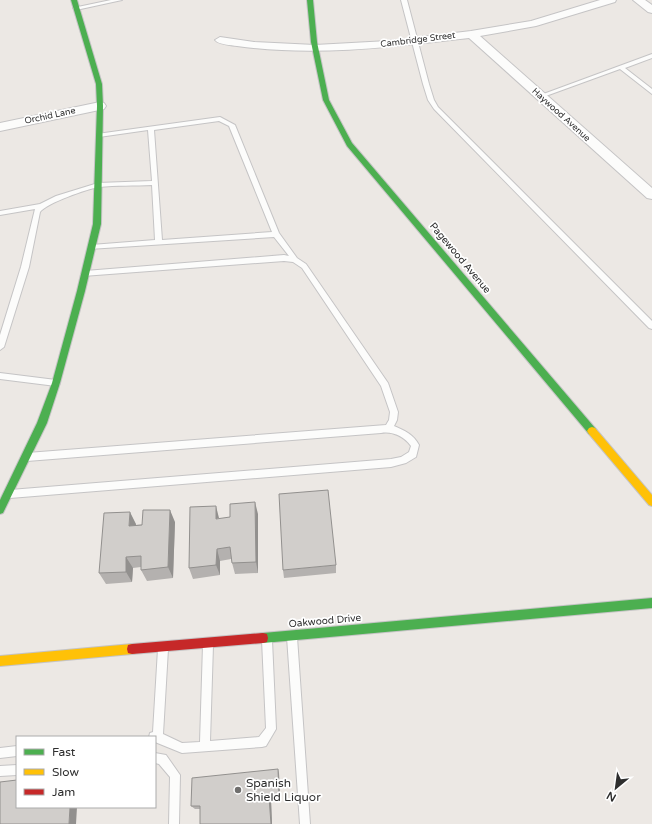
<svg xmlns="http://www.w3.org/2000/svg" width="652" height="824" viewBox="0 0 652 824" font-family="'Varela Round',sans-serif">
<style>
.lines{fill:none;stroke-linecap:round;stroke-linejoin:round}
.lane-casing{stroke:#c5c4c5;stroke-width:2}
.street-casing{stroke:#c5c4c5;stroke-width:2}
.fast-casing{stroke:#c5c4c5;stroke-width:2}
.slow-casing{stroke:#c5c4c5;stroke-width:2}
.jam-casing{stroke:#c5c4c5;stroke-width:2}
.lane{fill:#fcfcfb;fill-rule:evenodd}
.street{fill:#fcfcfb;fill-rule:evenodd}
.fast{fill:#4caf50;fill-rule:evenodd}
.slow{fill:#ffc107;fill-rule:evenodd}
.jam{fill:#c62828;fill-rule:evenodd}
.wall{fill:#b4b1af}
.shaded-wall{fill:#92908e}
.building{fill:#d1cecb;stroke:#92908e}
.poi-dot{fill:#706f6e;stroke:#fff;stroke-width:1.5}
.labels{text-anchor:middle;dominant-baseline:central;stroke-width:3.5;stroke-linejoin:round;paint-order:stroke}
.far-street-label{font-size:9px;fill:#2e2e2e;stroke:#fff}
.street-label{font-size:10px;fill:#2e2e2e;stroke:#fff}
.near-poi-label{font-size:12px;fill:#2e2e2e;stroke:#fff;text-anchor:start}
</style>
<rect width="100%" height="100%" fill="#ece8e4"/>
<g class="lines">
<defs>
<path id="lane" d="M 111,0 L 122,0 L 76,10 L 73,8 Z
M 401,0 L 407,0 L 429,84 L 434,100 L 438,107 L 652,321 L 652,329 L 649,328 L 434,109 L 428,100 L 423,84 Z
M 652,54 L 652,58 L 625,68 L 652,89 L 652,94 L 620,69 L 543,97 L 541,98 L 538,96 Z
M 220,117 L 235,125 L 279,233 L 297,258 L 306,264 L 388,383 L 398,412 L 397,420 L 394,426 C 405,431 413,434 419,445 L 416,457 L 406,463 L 391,467 L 10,498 L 7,497 L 6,494 L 7,491 L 10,490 L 391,459 L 401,457 L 409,452 L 411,446 C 404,436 392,431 381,433 L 27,461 L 24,460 L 23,457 L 24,454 L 27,453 L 386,425 L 389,420 L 390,412 L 381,386 L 302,268 L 293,262 L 284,261 L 83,276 L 81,274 L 85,271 L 284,255 L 289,256 L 274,237 L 89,249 L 88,247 L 89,245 L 91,245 L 155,240 L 152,185 C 135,186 116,185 99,187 C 87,189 47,203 40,212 L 29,267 L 4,347 L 0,350 L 0,335 L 21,267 L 35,209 L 0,215 L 0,211 L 40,204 L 56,196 L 98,183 L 152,181 L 148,130 L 99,137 L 96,135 L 97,134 ZM 219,121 L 229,126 L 272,232 L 162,240 L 154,130 Z
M 0,373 L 56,380 L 59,381 L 60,383 L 59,385 L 56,386 L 0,379 Z
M 292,632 L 295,634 L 297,637 L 310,824 L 300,824 L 287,637 L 289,634 Z
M 267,635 L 270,637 L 272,640 L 276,729 L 266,746 L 262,747 L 182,753 L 155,742 L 155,737 L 149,737 L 150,733 L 153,732 L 158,649 L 160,646 L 163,644 L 166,646 L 168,649 L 163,734 L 182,743 L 200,742 L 203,645 L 205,642 L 208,640 L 211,642 L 213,645 L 210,741 L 259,737 L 266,728 L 262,640 L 264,637 Z
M 17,746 L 17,756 L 0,758 L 0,748 Z
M 155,753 L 166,755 L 180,775 L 179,824 L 169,824 L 170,777 L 159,764 L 155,763 Z
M 17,765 L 17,775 L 0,776 L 0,766 Z"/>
<path id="street" d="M 600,0 L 616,0 L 615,2 L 536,26 L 480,36 L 652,188 L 652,199 L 647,198 L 469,38 C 392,47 314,57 237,46 C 231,45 219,45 215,40 L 220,37 L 254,42 L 315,45 L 388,41 L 471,31 L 531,21 Z
M 633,0 L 645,0 L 652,5 L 652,13 L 648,12 Z
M 100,102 L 104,103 L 106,106 L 104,109 L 0,131 L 0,123 Z"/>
<path id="fast" d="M 71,0 L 77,0 L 102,84 L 103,106 L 101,224 L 85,291 L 60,383 L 47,423 L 3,513 L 0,514 L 0,500 L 37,423 L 52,383 L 77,291 L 93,224 L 97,106 L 96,84 Z
M 307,0 L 313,0 L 317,42 L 329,100 L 352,143 L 595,428 L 597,431 L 595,434 L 592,435 L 589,434 L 347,146 L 323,100 L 311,42 Z
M 652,598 L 652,608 L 263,643 L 259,642 L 258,638 L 259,634 L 263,633 Z"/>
<path id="slow" d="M 592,427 L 595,428 L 652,495 L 652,506 L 649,505 L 589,434 L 587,431 L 589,428 Z
M 132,644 L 136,645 L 137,649 L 136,653 L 132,654 L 0,666 L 0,656 Z"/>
<path id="jam" d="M 263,633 L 267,634 L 268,638 L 267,642 L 263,643 L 132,654 L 128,653 L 127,649 L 128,645 L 132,644 Z"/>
</defs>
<use href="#lane" class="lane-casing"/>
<use href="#street" class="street-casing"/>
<use href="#fast" class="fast-casing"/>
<use href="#slow" class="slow-casing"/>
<use href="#jam" class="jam-casing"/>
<use href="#lane" class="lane"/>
<use href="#street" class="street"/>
<use href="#fast" class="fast"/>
<use href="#slow" class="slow"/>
<use href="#jam" class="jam"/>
</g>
<path class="wall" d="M 258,514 L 258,573 L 235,574 L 231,559 L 220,561 L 220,575 L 193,579 L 189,568 Z
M 175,522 L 173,578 L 147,581 L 141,570 L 141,567 L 133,568 L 132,582 L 106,584 L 99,573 L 136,524 L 136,525 Z
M 336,565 L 336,573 L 284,578 L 283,570 Z
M 279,773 L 280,799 L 271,800 L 272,824 L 200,824 L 200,809 L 195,809 L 191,806 Z"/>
<path class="shaded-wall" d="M 255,502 L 258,514 L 258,573 L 256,562 Z
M 216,506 L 219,518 L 216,519 Z
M 170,510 L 175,522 L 173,578 L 168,567 Z
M 130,512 L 136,524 L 135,538 L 129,526 Z
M 217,549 L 220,561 L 220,575 L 216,565 Z
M 126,557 L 133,568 L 132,582 L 126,572 Z
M 278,769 L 279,773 L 280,799 L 279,796 Z
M 269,797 L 271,800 L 272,824 L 271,824 Z
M 70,807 L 77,807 L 76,824 L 69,824 Z"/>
<path class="building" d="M 328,490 L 336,565 L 283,570 L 279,494 Z
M 255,502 L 256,562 L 232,563 L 230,547 L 217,549 L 216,565 L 189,568 L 190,507 L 216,506 L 216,519 L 230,517 L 230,504 Z
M 143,510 L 170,510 L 168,567 L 141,570 L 141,556 L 126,557 L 126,572 L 99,573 L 104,513 L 130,512 L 129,526 L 142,525 Z
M 278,769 L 279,796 L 269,797 L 271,824 L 200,824 L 200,806 L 191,806 L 192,778 Z
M 17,780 L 17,807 L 70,807 L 69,824 L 0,824 L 0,782 Z"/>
<circle class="poi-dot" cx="238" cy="790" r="4"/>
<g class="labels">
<g class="far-street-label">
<text transform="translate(418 40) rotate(-7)">Cambridge Street</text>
<text transform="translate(561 115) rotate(42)">Haywood Avenue</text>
<text transform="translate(50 116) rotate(-12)">Orchid Lane</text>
</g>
<g class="street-label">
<text transform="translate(460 258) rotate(50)">Pagewood Avenue</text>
<text transform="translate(325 621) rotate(-5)">Oakwood Drive</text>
</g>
<g class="near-poi-label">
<text x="246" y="783">Spanish<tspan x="246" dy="14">Shield Liquor</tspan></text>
</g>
</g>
<rect x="16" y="736" width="140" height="72" fill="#ffffff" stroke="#ababab"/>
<rect x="24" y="749" width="20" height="6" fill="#4caf50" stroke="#ababab"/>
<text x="52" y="756" font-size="12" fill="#2e2e2e">Fast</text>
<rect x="24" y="769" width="20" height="6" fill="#ffc107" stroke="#ababab"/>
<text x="52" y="776" font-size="12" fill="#2e2e2e">Slow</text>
<rect x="24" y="789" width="20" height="6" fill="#c62828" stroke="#ababab"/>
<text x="52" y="796" font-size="12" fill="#2e2e2e">Jam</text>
<g transform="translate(616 788) rotate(209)" stroke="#ffffff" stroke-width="3" paint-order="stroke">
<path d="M0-3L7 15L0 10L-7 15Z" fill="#2e2e2e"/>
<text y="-6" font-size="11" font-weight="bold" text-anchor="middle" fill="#2e2e2e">N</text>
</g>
</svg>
